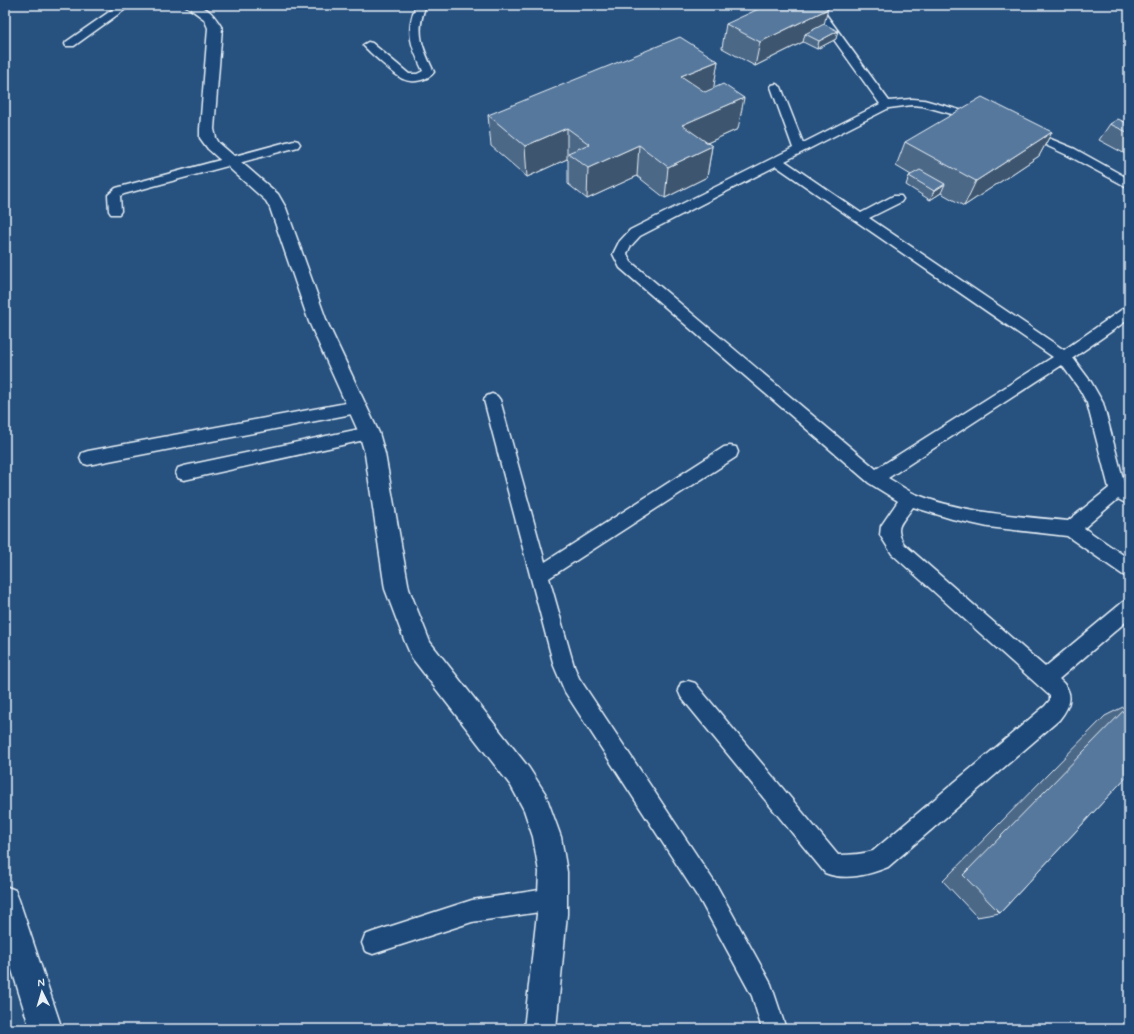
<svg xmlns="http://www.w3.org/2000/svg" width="1134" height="1034" viewBox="0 0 1134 1034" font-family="Mynerve,sans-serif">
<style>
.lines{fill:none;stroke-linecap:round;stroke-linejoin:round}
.lane-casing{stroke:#e8f1f8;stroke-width:3}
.street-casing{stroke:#e8f1f8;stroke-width:3}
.highway-casing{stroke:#e8f1f8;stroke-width:3}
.lane{fill:#1f4a7a;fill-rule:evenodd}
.street{fill:#1f4a7a;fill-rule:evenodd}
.highway{fill:#1f4a7a;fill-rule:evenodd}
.wall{fill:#4b6787;stroke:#e8f1f8}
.shaded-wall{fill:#3d546e;stroke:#e8f1f8}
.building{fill:#57789d;stroke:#e8f1f8}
</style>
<rect width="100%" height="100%" fill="#27517f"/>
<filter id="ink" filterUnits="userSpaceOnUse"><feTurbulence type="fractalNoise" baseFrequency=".025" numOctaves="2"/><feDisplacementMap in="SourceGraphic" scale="8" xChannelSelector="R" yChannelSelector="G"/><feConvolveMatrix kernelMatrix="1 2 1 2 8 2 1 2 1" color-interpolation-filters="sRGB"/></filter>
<g filter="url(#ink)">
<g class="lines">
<defs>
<path id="lane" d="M 119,5 L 131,5 L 74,46 L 66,46 L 65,44 L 66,42 Z
M 416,5 L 426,5 C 415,32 422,47 434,72 C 428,80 413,84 403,79 C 396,76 368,51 363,45 L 368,42 L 372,43 L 409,74 L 417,74 L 423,71 C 411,46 405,32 416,5 Z
M 809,5 L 819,5 L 889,101 L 912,99 L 924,100 L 981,116 L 983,118 L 981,120 L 977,121 L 923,106 L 912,105 L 889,108 L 785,161 L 861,213 L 893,196 L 901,196 L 903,199 L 901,202 L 869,218 L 1064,350 L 1124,308 L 1129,307 L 1129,319 L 1073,358 L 1091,382 L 1103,403 L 1125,486 L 1129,489 L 1129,505 L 1118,499 L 1084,528 L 1129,559 L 1129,577 L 1123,575 L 1067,536 L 988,527 L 952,519 L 913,507 C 902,523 893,526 904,544 L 1045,667 L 1123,602 L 1129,600 L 1129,619 L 1059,679 C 1075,693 1071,705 1059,720 L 888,867 C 868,875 846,881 825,873 L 681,697 L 678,690 L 681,683 L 688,681 L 695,683 L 838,855 C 851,855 862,854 873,851 L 1045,706 L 1050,700 L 1050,696 L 892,554 L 880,535 L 881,526 L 898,501 L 869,483 L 620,268 L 613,254 L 619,242 L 630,230 L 793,148 L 771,87 L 772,85 L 776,84 L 781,87 L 803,143 L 880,104 ZM 776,166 L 1053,357 L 876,469 L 631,262 L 627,254 L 630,247 L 640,236 ZM 1062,365 L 1080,390 L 1087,403 L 1109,488 L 1068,521 C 1018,516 962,513 915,494 C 906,490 897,483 888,478 Z
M 1026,129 L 1075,149 L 1129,179 L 1129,188 L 1067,155 L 1022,134 L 1020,132 L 1022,130 Z
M 294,140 L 298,141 L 300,144 L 298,147 L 124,194 L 120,196 L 121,211 L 119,214 L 111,214 L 109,211 L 108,195 L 116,188 Z
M 492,394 L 497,396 L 500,400 L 545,562 L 724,447 L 730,446 L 736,447 L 738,452 L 736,457 L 549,578 L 574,666 L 579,678 L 717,886 L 771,984 L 786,1029 L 762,1029 L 752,996 L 701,902 L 565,692 L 554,666 L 484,400 L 487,396 Z
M 357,401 L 362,403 L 365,407 L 362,411 L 357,413 L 88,465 L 82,463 L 80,458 L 82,453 L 88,451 Z
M 369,427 L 375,429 L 377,433 L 375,437 L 369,439 L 184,480 L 178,478 L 176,473 L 178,468 L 184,466 Z
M 553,888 L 561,891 L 564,899 L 561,907 L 553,910 L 472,922 L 373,954 L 365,951 L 362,943 L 365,935 L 373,932 L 472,900 Z"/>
<path id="street" d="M 185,5 C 206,5 211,10 222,28 L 214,129 L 216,138 L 219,143 L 278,194 L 286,208 L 327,322 L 379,433 L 385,454 L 409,589 L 430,642 L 529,768 L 545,793 L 561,837 L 567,872 L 567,914 L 556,1029 L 524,1029 L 537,914 L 539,872 L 533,837 L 524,810 L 511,786 L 412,658 L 405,642 L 385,589 L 365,454 L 359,433 L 309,322 L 270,208 L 266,201 L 208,149 L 200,138 L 200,129 L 208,28 L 204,19 Z"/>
<path id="highway" d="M 5,886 L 15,890 L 19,900 L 62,1029 L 30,1029 L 5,947 Z"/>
</defs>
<use href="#lane" class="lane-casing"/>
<use href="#street" class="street-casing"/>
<use href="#highway" class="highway-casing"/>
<use href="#lane" class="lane"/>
<use href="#street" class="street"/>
<use href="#highway" class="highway"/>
</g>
<path class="wall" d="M 726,24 L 824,24 L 836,39 L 817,49 L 803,42 L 755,66 L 722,48 Z
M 718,61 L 713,89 L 738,129 L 707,143 L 712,146 L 707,177 L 665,198 L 637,176 L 587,199 L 568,184 L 568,160 L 567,159 L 527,177 L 491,146 L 488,115 Z
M 1110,124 L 1129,124 L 1129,156 L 1099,140 Z
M 1052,132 L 1039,156 L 964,206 L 941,193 L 930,200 L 906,185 L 909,176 L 911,175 L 896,166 L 905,142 Z
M 1129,704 L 1129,774 L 1000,913 L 977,917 L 943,881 L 1105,716 Z"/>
<path class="shaded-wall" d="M 828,9 L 822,32 L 805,34 L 803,42 L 755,66 L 760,42 Z
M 838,31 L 836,39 L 817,49 L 819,41 Z
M 718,61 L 713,92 L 677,107 L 681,76 Z
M 744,98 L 738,129 L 678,156 L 682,125 Z
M 567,128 L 567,159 L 527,177 L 525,146 Z
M 1052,132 L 1039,156 L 964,206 L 976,181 Z
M 639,145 L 637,176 L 587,199 L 588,168 Z
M 712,146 L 707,177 L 665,198 L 668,167 Z
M 945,184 L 941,193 L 930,200 L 934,191 Z"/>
<path class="building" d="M 767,5 L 821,5 L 828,9 L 760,42 L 726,24 Z
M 824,24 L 838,31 L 819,41 L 805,34 Z
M 680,37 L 718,61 L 681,76 L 705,92 L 723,84 L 744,98 L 682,125 L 712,146 L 668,167 L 639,145 L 588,168 L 568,153 L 589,144 L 567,128 L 525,146 L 488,115 Z
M 982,97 L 1052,132 L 976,181 L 905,142 Z
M 1118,119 L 1129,124 L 1129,133 L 1110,124 Z
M 920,170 L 945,184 L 934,191 L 909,176 Z
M 1129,705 L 1129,774 L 1000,913 L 963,875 Z"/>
</g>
<rect width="1134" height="1034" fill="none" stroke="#1f4a7a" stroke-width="20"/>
<rect x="10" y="10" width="1114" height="1014" fill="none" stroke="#e8f1f8" stroke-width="1.5" filter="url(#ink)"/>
<g transform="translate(42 992) rotate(355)" stroke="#1f4a7a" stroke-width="3" paint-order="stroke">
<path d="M0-3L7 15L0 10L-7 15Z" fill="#e8f1f8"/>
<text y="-6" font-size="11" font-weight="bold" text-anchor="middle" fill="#e8f1f8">N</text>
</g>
</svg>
